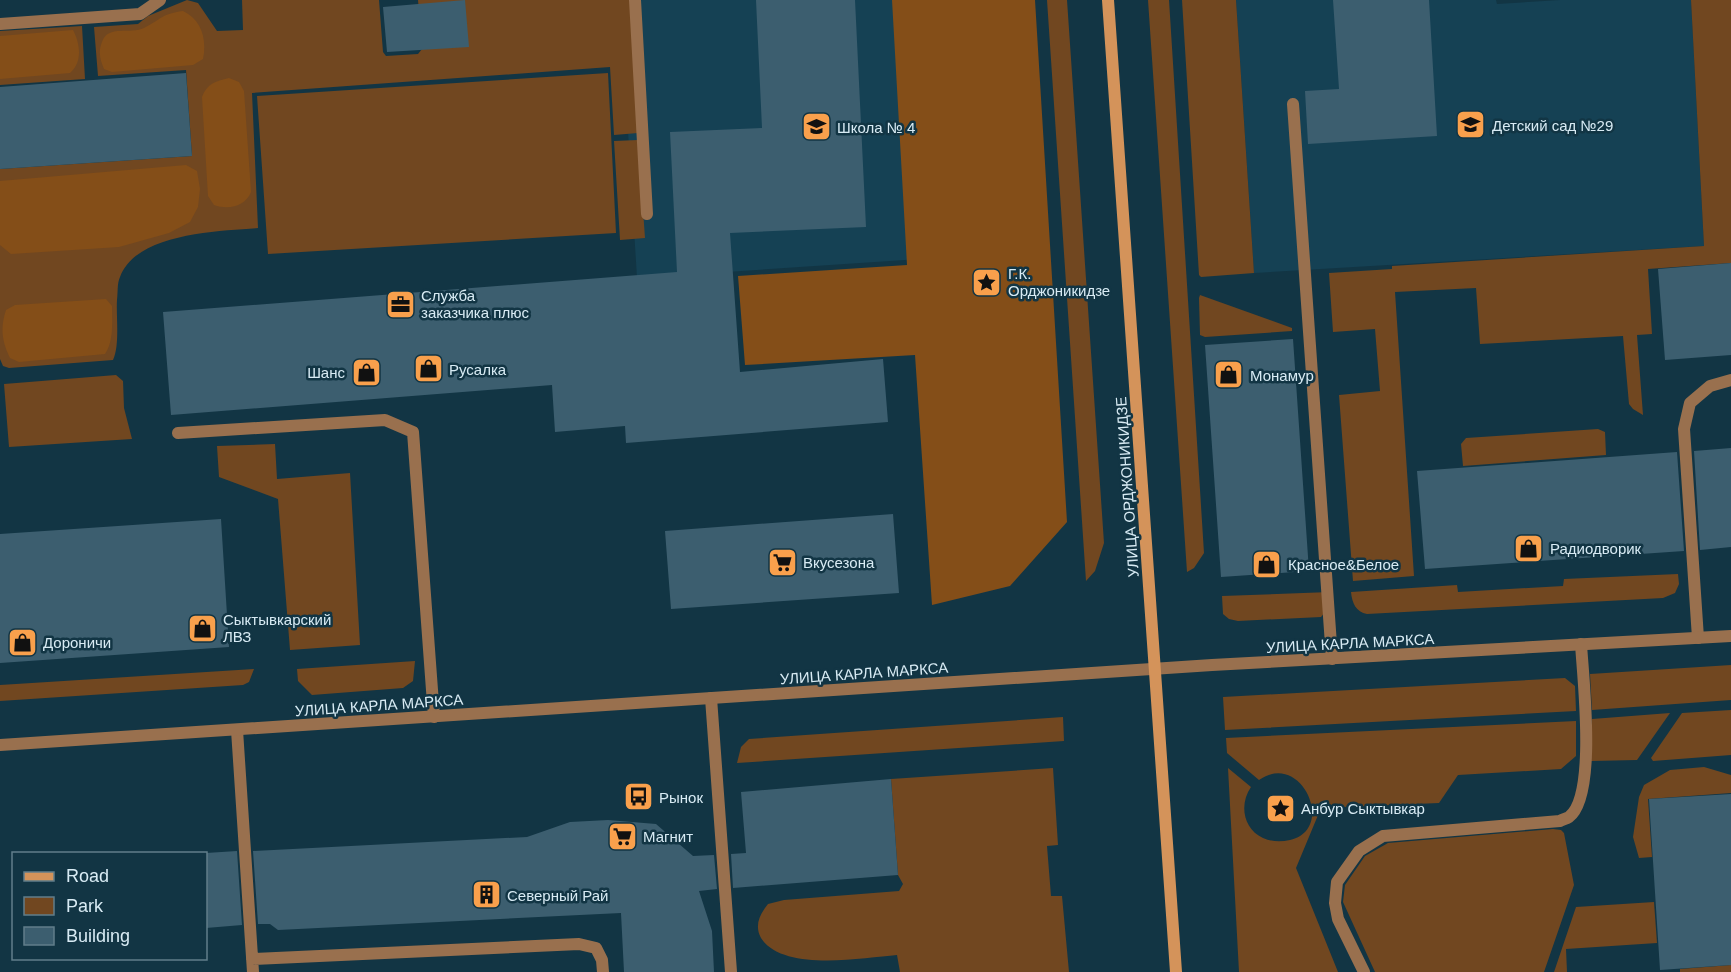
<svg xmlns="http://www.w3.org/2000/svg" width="1731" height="972" viewBox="0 0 1731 972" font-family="Helvetica,sans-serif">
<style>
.built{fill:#154154}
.green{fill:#714720}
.forest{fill:#844e18}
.building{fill:#3c5e6f}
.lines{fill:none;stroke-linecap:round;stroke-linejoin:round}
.service{stroke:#99704e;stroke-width:12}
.minor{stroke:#99704e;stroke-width:12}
.tertiary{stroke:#99704e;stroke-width:12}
.secondary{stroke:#d4935a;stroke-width:12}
.labels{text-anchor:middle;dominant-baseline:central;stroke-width:5;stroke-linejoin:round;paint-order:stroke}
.poi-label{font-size:15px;fill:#d8ebf4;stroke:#123544;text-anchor:start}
.street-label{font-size:15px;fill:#d8ebf4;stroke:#123544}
</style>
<rect width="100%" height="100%" fill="#123544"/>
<path class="built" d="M 620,0 L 997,0 L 1010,253 L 637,278 Z
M 1236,0 L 1496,0 L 1497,4 L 1560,0 L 1691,0 L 1704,246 L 1254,273 Z"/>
<path class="green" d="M 187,0 L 198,3 L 217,31 L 243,30 L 242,0 L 379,0 L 383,52 L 386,56 L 418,54 L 422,49 L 418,0 L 630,0 L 638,133 L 614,135 L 610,67 L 252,93 L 258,228 C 218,231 136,233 120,277 C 117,283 118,293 117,300 C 116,317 120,345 113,360 L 9,368 L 3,366 L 0,359 L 0,169 L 192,156 L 186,70 L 98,76 L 94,27 L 138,24 L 148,16 Z
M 1047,0 L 1067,0 L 1104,543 L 1095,571 L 1086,581 Z
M 1148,0 L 1169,0 L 1204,553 L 1194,568 L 1187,572 Z
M 1182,0 L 1236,0 L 1254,273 L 1201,277 L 1199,275 Z
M 1691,0 L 1731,0 L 1731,263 L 1648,269 L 1652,334 L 1637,335 L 1643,415 L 1633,409 L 1629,404 L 1623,336 L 1480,344 L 1476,288 L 1395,292 L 1414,576 L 1353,581 L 1339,395 L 1380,391 L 1375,329 L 1333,332 L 1329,273 L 1392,269 L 1392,266 L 1704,246 Z
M 82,26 L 85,79 L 0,85 L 0,31 Z
M 608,73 L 616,233 L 268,254 L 257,96 Z
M 638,140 L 645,238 L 620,240 L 614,141 Z
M 1200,295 L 1292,328 L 1292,331 L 1205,337 L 1200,335 L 1199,298 Z
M 116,375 L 123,381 L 124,408 L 132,439 L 9,447 L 4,384 Z
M 1598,429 L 1605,432 L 1606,455 L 1463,466 L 1461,444 L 1466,438 Z
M 275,444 L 277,479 L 350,473 L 360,645 L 290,650 L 278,499 L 219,477 L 217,446 Z
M 1678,574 L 1679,584 L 1675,593 L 1663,598 L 1367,614 C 1356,612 1352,603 1351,592 L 1457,585 L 1458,592 L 1563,586 L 1564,579 Z
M 1330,592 L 1329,607 L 1321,617 L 1238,621 L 1229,619 L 1223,614 L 1222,596 Z
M 415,661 L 413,681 L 403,688 L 312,695 L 298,681 L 297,669 Z
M 1731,665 L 1731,700 L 1592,710 L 1590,674 Z
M 254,669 L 249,682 L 243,685 L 0,701 L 0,685 Z
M 1565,678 L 1575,686 L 1576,711 L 1225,730 L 1223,697 Z
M 1731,710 L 1731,755 L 1653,761 L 1651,758 L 1682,713 Z
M 1670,713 L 1637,760 L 1591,761 L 1592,719 Z
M 1063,717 L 1064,741 L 737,763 L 741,747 L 749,739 Z
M 1576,721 L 1576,756 L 1561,769 L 1458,775 L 1439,803 L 1321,808 L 1296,868 L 1338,972 L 1239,972 L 1228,768 L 1251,787 C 1239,804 1243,829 1263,838 C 1272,842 1281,842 1290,840 C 1337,829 1301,750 1259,780 L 1227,753 L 1226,738 Z
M 1704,767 L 1731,775 L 1731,793 L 1648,799 L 1652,857 L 1639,858 L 1633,837 L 1639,797 L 1644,785 L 1670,770 Z
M 1053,768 L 1058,845 L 1047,846 L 1051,896 L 1062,896 L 1069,972 L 900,972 L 897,955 C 861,958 783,972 761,938 C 754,925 760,914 768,904 L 784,900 L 899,891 L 903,884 L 898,875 L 891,779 Z
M 1553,829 L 1561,830 L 1564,833 L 1574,885 L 1544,972 L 1375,972 L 1343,902 L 1345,885 L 1365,856 L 1388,843 Z
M 1654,902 L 1657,943 L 1566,949 L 1567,972 L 1554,972 L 1576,907 Z
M 1731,965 L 1731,972 L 1680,972 L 1680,969 Z"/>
<path class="forest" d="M 892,0 L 1035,0 L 1067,522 L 1010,586 L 932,605 L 915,355 L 745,365 L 738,276 L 907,265 Z
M 183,11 C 202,20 207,40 203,59 L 193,65 L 112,72 L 104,69 C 100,59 98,52 102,42 C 108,24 131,35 144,28 C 162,19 161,14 183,11 Z
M 73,30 C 80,43 83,62 70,73 L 0,79 L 0,36 Z
M 229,78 L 239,82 L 244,91 L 251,192 C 245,207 228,210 214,205 L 208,196 L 202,97 C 207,84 215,81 229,78 Z
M 186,165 L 197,171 L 200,189 L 198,207 L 190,222 L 169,233 L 119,247 L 11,254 L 0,245 L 0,181 Z
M 106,299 L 112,306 C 112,321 114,341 105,354 L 19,362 L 10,358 C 2,342 0,328 6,310 L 15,305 Z"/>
<path class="building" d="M 465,0 L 469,47 L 387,52 L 383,7 Z
M 756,0 L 855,0 L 866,227 L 730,233 L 740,372 L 883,359 L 888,422 L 626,443 L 625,426 L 555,432 L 552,385 L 171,415 L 163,312 L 677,272 L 670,132 L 762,128 Z
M 1333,0 L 1429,0 L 1437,136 L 1308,144 L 1305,91 L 1339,89 Z
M 186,73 L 192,156 L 0,169 L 0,87 Z
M 1731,263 L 1731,355 L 1665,360 L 1658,269 Z
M 1293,339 L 1309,571 L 1221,577 L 1205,345 Z
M 1731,448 L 1731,547 L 1700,550 L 1694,451 Z
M 1677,452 L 1684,551 L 1425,569 L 1417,471 Z
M 893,514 L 899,593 L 671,609 L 665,531 Z
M 221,519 L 229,647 L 0,663 L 0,534 Z
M 891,779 L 898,875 L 733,888 L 731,854 L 746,853 L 741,792 Z
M 1731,794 L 1731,965 L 1660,970 L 1649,799 Z
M 608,820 L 656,824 L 693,856 L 714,855 L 717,889 L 699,891 L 712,931 L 714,972 L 624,972 L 621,913 L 278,930 L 270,924 L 258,924 L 253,851 L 527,837 L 570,822 Z
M 237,851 L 242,925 L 206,928 L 206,853 Z"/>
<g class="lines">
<path class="service" d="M 635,0 L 647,214
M 1293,104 L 1332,659
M 178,433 L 385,420 L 413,432 L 434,717
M 1698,638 L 1684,429 L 1690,403 L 1710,386 L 1731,380
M 711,698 L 731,972
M 237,730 L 253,972
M 252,959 L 579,944 L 596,948 L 602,960 L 603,972
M 1364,972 L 1338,919 L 1335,903 L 1337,882 L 1359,851 L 1383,836 L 1560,821 C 1563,819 1566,819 1569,817 C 1597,796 1583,679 1581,644"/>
<path class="minor" d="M 0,24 L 140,14 L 160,0"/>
<path class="tertiary" d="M 0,745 L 1212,665 L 1731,636"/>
<path class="secondary" d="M 1108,0 L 1176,972"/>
</g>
<defs>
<symbol id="school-square" viewBox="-11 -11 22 22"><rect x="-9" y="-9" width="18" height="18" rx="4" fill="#f9a04c" stroke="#123544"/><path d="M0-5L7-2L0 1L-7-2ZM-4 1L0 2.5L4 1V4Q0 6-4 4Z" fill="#111"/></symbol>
<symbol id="sight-square" viewBox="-11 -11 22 22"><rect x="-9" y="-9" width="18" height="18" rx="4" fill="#f9a04c" stroke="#123544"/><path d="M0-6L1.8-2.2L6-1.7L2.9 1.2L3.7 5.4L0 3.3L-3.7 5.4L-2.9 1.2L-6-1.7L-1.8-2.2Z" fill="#111"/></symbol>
<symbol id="office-square" viewBox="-11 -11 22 22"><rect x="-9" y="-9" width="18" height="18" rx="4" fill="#f9a04c" stroke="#123544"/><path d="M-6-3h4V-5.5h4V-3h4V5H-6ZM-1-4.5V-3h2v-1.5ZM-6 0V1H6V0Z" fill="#111"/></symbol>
<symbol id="shop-square" viewBox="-11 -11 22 22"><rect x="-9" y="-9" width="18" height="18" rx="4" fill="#f9a04c" stroke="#123544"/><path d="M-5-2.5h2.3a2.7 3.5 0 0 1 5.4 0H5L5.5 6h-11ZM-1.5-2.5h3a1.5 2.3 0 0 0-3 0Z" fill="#111"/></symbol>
<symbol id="supermarket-square" viewBox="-11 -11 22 22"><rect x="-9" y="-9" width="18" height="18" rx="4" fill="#f9a04c" stroke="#123544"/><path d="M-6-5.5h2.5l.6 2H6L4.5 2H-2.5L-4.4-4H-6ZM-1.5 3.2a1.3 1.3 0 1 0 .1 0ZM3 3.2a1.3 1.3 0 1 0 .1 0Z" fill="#111"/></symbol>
<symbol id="bus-square" viewBox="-11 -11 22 22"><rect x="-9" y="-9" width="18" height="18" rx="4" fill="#f9a04c" stroke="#123544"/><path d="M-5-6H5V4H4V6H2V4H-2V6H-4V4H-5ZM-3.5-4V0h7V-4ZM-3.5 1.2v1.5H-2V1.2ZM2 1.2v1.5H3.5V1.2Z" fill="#111"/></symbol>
<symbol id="building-square" viewBox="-11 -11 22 22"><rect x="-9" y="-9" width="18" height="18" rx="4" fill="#f9a04c" stroke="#123544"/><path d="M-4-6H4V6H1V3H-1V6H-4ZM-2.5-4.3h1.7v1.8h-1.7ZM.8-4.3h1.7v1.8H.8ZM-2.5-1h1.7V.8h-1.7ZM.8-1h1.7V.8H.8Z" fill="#111"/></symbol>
</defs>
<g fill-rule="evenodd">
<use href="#school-square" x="1454" y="108" width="33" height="33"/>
<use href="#school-square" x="800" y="110" width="33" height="33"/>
<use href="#sight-square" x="970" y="266" width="33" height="33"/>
<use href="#office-square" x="384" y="288" width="33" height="33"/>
<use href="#shop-square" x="412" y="352" width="33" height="33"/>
<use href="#shop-square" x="350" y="356" width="33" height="33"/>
<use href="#shop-square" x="1212" y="358" width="33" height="33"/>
<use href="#shop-square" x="1512" y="532" width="33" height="33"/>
<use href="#supermarket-square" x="766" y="546" width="33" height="33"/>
<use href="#shop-square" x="1250" y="548" width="33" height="33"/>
<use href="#shop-square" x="186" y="612" width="33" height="33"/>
<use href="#shop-square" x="6" y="626" width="33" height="33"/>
<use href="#bus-square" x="622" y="780" width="33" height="33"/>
<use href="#sight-square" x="1264" y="792" width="33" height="33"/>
<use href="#supermarket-square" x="606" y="820" width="33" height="33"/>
<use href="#building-square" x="470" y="878" width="33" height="33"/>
</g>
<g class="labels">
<g class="poi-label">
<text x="1492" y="125">Детский сад №29</text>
<text x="837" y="127">Школа № 4</text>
<text x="1008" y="273">Г.К.<tspan x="1008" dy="17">Орджоникидзе</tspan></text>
<text x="421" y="295">Служба<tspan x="421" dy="17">заказчика плюс</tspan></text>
<text x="449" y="369">Русалка</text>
<text x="345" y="372" text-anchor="end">Шанс</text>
<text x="1250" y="375">Монамур</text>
<text x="1550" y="548">Радиодворик</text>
<text x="803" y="562">Вкусезона</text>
<text x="1288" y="564">Красное&amp;Белое</text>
<text x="223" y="619">Сыктывкарский<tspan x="223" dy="17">ЛВЗ</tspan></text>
<text x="43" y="642">Дороничи</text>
<text x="659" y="797">Рынок</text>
<text x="1301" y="808">Анбур Сыктывкар</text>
<text x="643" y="836">Магнит</text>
<text x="507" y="895">Северный Рай</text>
</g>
<g class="street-label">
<text transform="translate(1127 487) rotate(-94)">УЛИЦА ОРДЖОНИКИДЗЕ</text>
<text transform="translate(1350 643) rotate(-3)">УЛИЦА КАРЛА МАРКСА</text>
<text transform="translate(864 673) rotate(-4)">УЛИЦА КАРЛА МАРКСА</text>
<text transform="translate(379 705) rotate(-4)">УЛИЦА КАРЛА МАРКСА</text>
</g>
</g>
<rect x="12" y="852" width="195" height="108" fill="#123544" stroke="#617e8a" stroke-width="1.5"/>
<rect x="24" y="872" width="30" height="9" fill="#d4935a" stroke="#617e8a" stroke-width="1.5"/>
<text x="66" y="882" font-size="18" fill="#d8ebf4">Road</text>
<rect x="24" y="897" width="30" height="18" fill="#714720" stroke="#617e8a" stroke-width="1.5"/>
<text x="66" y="912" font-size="18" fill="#d8ebf4">Park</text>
<rect x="24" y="927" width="30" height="18" fill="#3c5e6f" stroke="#617e8a" stroke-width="1.5"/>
<text x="66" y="942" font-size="18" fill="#d8ebf4">Building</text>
</svg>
